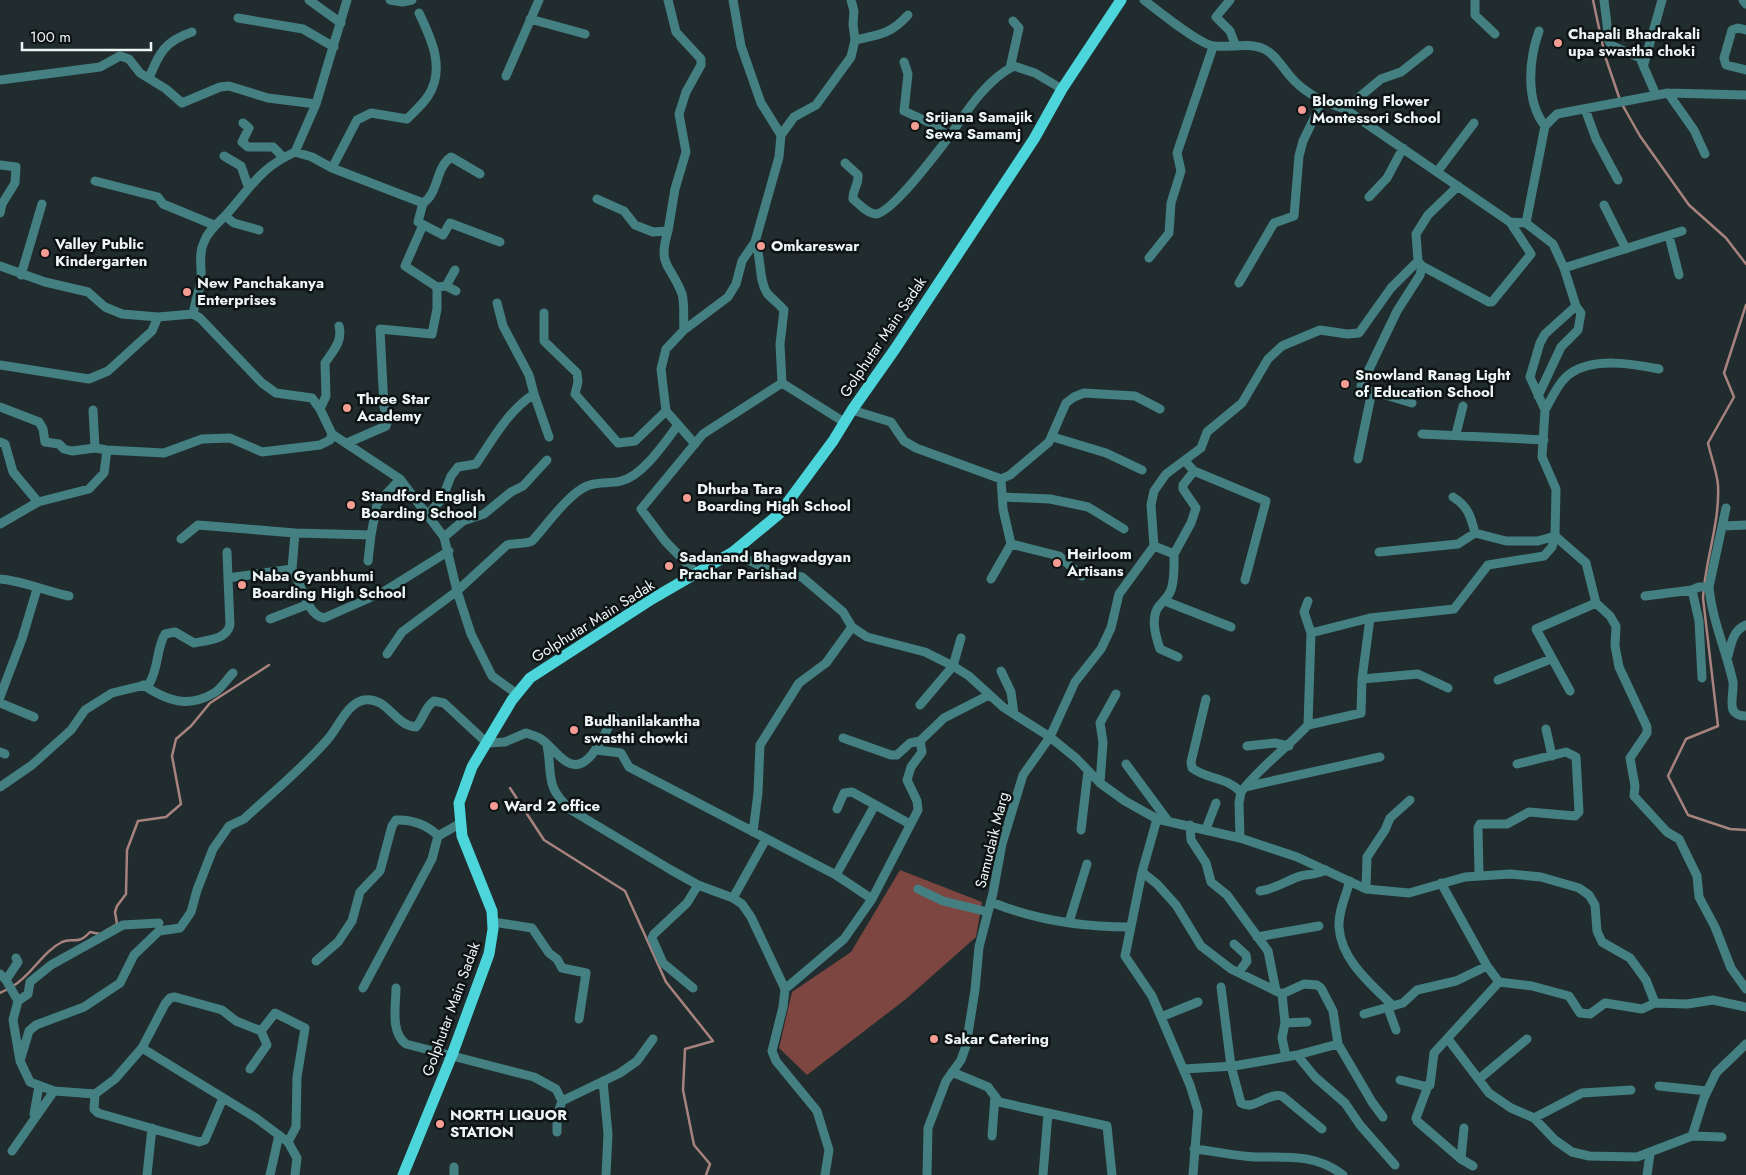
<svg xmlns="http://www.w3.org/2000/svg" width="1746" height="1175" viewBox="0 0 1746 1175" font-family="Jost,sans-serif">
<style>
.forest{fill:#7d4641}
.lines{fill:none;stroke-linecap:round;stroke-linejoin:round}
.stream{stroke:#a7827e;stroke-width:2.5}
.minor{stroke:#447f82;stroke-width:9}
.major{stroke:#4cd5db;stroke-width:11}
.poi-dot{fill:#f59c93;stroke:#0e1314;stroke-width:2}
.labels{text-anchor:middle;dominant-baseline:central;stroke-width:5;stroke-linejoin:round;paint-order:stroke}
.poi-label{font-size:15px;font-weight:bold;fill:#edf6f6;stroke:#0e1314;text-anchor:start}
.street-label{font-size:15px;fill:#edf6f6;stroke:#0e1314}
</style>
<rect width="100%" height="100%" fill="#202c2d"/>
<path class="forest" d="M 900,870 L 982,902 L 976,937 L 906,999 L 807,1075 L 779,1048 L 792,992 L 851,952 Z"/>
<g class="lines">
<path class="stream" d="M 1593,0 L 1605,56 L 1619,97
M 1623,106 L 1640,136 L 1689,205 L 1726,238 L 1746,264
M 1746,305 L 1724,373 L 1734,397 L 1708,443 C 1711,457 1717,472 1718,485 C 1720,523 1705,561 1703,598 L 1718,726 L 1686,739 L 1668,776 L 1688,815 L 1730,829 L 1746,830
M 510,788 L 544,840 L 625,891 L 666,982 L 713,1041 L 685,1049 L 683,1090 L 694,1145 L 710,1164 L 706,1175
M 13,986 C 32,975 42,952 62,942 C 73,937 77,946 90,932 L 100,934 L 117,924 L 115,912 L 117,906 L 126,894 L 127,850 L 138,821 L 166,817 L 181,804 L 172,756 L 176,739 L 191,726 L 210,703 L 269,665
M 0,993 L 8,989"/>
<path class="minor" d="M 309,0 L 341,23
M 390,0 L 402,2 L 412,0
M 733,0 L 741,46 L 761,103 L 781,135
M 1144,0 C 1157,10 1200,45 1214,46 C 1230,48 1248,42 1264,49 C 1275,54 1282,67 1290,76 C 1304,93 1325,103 1345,109 L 1510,222 L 1526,223
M 1230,0 L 1216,17 L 1230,31 L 1235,44
M 1475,0 L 1475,15 L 1495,34
M 1604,0 L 1609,41 L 1611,45 L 1640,58 L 1656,95
M 1743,0 L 1746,4
M 238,18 L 303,29 L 334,47
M 530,19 L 585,34
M 1746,30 L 1738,28 L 1732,30 L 1724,58 L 1726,65 L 1746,70
M 1539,31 C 1529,59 1525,101 1545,126
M 855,40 C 879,35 891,34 908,15
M 904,62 L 908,74 L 904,111 L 933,124 L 949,137 C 966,112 986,80 1014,66 L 1035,73 L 1062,89
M 1644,64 L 1662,0
M 1010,68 L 1019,28 L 1013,21
M 506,76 L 539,0
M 149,78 C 159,53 165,41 192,32
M 0,80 L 100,67 L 120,56 L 129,59 L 140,73 L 166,89 L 182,103 L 220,87 L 229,86 L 268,98 L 316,104
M 1668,93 L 1694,130 L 1705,154
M 1345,109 L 1381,79 L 1401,72 L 1429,50
M 1585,109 L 1596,139 L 1618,180
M 243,123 L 249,128 L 242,142 L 248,147 L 273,147 L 283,157
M 295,152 L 316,104 L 347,0
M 224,156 L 241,166 L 248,186
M 845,163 L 858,175 C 859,185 852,190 853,199 C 859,204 868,214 876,214 C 893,212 937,152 949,137
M 0,165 L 16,167 L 15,183 L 2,204 L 0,213
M 332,168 L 357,120 L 371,113 L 407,119 C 414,112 423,104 428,96 C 446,69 431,38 419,13
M 1437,172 L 1474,123
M 95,181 L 158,197 L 163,204 L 214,225
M 1369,197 L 1387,178 L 1403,148
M 597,199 L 624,211 L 635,225 L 653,232 L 668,231 C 657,267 671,264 682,294 C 685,304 683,319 684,330 L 666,349 L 661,369 L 666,411 L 695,444
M 423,203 L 418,222 L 443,235 L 450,223 L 500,242
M 1604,205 L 1626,249
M 225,216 L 234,223 L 259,230
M 668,231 L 675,189 L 686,152 L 679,114 L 686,92 L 701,65 L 701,59 L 676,32 L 668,0
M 1669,236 L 1679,275
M 1149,258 L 1169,233 L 1171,203 L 1181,171 L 1177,153 L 1213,47
M 1418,261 L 1422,266 L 1489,302 L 1492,302 L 1531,254 L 1510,222
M 0,266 L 45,282 L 88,292 L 105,307 L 122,314 L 158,317 L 193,314 C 195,303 199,291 201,280 C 202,267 198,254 204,242 C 208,231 217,224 225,216 C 251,188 258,169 295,152 L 312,157 L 332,168 L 423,203 C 439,193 435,168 451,157 L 480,174
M 1564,268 L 1682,231
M 21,275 L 42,204
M 1239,283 L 1274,223 L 1294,216 L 1299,156 L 1303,141 L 1322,102
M 446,286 L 456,291
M 437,287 L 446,286 L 455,270
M 1576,306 L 1545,334 L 1540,343 L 1530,377 L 1545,410 L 1542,457 L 1556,489 L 1555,536 L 1586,563 L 1596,603 L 1610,616 L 1616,626 L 1615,646 L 1619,667 L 1647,727 L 1647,733 L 1630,758 L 1635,786 L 1634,796 L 1667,832 L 1679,839 L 1697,876 L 1699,897 L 1715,927 L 1731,968 L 1746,989
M 544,313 L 544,341 L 577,373 L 578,382 L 575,394 L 618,443 L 635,441 L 666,411
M 684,330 L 728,297 L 736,284 L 742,261 L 755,242
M 0,365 L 89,379 L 108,371 L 152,331 L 158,317
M 782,383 L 844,422
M 1372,391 L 1361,386 L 1397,311 L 1420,275 L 1422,266
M 534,394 L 549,437
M 1538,396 L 1561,347 L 1578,330 L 1581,313 L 1576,306 L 1564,268 L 1553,244 L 1526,223 L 1545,126 L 1557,114 L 1668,93 L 1746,95
M 0,407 L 39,422 L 43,429 L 45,442 L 59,444 L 64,449 L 72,451 L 95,448 L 107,450 L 164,453 L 202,439 L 230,438 L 262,452 L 320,445 L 330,440 L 332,434
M 320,409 L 326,396 L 325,363 C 333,351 343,341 339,326
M 93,410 L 95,448
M 852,410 L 891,422 L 904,441 L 916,448 L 1001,479 L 1010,475 L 1049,442 L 1066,403 L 1074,397 L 1084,393 L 1135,396 L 1160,409
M 1545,410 C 1552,398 1559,381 1571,373 C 1595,357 1634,364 1659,369
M 1422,434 L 1544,440
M 1456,434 L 1463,406
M 1053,437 L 1106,453 L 1142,470
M 0,442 L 5,444 L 13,472 L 38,502
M 347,443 L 386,426 L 388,419 L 384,407 L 380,329 L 432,334 L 437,309 L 437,287 L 405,266 L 423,225
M 1358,459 L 1372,391 L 1412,403
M 1185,461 L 1194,471 L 1266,501 L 1245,580
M 400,479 L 444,537 L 457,591 L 471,634 L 492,676 L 517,694
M 1002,497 L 1050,499 L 1088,507 L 1124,529
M 1453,497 C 1468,506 1471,517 1475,533
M 427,515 L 442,499 L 451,476 L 458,467 L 476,464 C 493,439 508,411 534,394 L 529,375 L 503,326 L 497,303
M 0,524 L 38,502 L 89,489 L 104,473 L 107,450
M 1723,526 L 1746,525
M 444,537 L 463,521 L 484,514 L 511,492 L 523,486 L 547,460
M 181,539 L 198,525 L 295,533 L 371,535 L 377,504 L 400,479 L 332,434 L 320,409 L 312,398 L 276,393 L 262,383 L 200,318 L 193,314
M 1011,544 L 1059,556 L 1082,576
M 1154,546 L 1174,554 C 1174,566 1175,578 1171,590 C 1167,600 1161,602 1157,609 C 1151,621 1156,637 1160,649 L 1178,657
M 227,552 L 228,578 L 292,569 L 295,533
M 733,552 L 774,573 L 802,577 L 843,612 L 852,627 L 867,637 L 925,652 L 953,666 L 969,676 L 1003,707 L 1050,737 L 1077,759 L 1100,783 L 1125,801 L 1157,819 L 1240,838 L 1297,857 L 1366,889 L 1409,893 L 1465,877 L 1510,874 L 1541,877 L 1579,888 L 1589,895 L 1595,905 L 1597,931 L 1602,942 L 1630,958 L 1646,980 L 1655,1003 L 1687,1004 L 1713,1000 L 1746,1007
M 1379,552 L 1458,544 L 1475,533 L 1506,541 L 1538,541 L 1555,536
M 1174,554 L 1191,523 L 1196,508 L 1183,489 L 1183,485 L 1194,471
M 368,561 L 371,535
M 292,569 C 302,583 306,615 324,618 L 383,592 L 449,551
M 697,574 L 665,541 L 641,509 L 703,434 L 782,383 L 780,344 L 784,310 C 779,304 772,299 767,293 C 758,279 762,258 755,242 L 779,157 L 781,135 L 794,117 L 816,105 L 851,57 L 855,40 L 853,24 L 854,11 L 851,0
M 296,575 L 330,578
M 0,579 C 24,581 45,591 69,596
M 991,579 L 1011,544 L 1003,509 L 1001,479
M 1709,587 L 1726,508
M 1692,590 L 1699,621 L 1702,678
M 1645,596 L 1692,590 L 1699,587 L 1709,587 C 1712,620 1726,650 1733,682 C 1734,691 1730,702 1733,710 C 1735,714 1741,716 1746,716
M 1165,601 L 1231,627
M 270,619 L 309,604
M 1311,633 L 1370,618 L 1454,609 L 1488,565 L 1544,556 L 1552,547 L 1555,536
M 387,654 L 402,632 L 457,591 L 507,545 C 516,542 524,545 532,541 C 546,526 568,494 587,486 C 598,481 610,484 621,481 C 643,476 665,442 678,425
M 1728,656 C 1731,644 1733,630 1746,625
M 1001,671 L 1011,692 L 1014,714
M 1362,679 L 1418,674 L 1448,688
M 1498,680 L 1551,659
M 143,685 C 166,700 187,709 214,693 C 221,689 227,679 233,673
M 1570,691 L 1536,629 L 1596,603
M 0,697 L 22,639 L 37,589
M 1206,699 L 1191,762 L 1192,768 C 1208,780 1225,776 1241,792 L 1239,803 L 1240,838
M 0,703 L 34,717
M 920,705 L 953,666 L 961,638
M 1308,725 L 1361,713 L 1362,679 L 1370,618
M 1546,729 L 1552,756
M 920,741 L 944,718 L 989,695
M 547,745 C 553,776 544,786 571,810 L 671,870 L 698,885 L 733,898 L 742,904 L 751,917 L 785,989 L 783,1007 L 772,1051 L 776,1061 L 817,1111 L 829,1150 L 825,1175
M 1247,746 L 1275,743 L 1289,746
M 596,750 L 621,753 L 629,767 L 836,875 L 872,899
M 0,752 L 5,754
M 1126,764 L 1168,821
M 1100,783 L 1103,742 L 1100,723 L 1116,694
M 0,787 L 32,765 L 71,730 L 85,710 L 112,693 L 149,684 C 159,668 156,649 165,634 L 175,632 L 194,643 C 208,640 226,640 230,625 L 228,578
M 1245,787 L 1380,757
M 1241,792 C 1261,766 1286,749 1308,725 L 1311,633 L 1304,612 L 1308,601
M 837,809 L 844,793 L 852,792 L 910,824
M 1157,819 L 1142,872 L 1125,956 L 1152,996 L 1190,1085 L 1198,1111 L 1193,1175
M 1190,825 L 1191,840 L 1206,863 L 1211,882 L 1227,895 L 1268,951 L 1276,991
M 1206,829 L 1216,803
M 1081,830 L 1088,771
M 753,832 L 758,793 L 760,745 L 799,683 L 826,663 L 852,627
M 1142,872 L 1157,884 L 1176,905 L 1201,946 L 1231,969 L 1282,994 L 1285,1023 L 1282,1038 L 1286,1057
M 836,875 L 875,805
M 1479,875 L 1478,828 L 1480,824 L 1507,824 L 1529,812 L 1575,816 L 1579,812 L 1576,757 L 1566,752 L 1517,764
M 1350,881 C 1346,895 1338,912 1339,927 C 1341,960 1371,984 1393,1006
M 1441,883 L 1487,966 L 1499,982 L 1532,986 L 1569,996 L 1580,1013 L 1590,1014 L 1605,1003 L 1642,1009 L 1655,1003
M 918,889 L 943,901 L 988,912
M 1366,889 L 1367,857 L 1385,830 L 1390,818 L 1410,800
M 1260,891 C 1274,889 1283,883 1295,878 C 1305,873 1316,876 1326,870
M 733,898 L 766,839
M 991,902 C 1035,920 1082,927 1130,927
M 493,922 L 532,928 L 549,953 L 557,959 L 562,968 L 586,973 L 579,1019
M 1069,922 L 1087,864
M 1257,937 L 1319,926
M 1234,944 L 1246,955 L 1247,961 L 1239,972
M 316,961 L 338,942 L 352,921 L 360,892 L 380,871 L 392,826 L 396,820 C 411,819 428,825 438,836
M 0,974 L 6,980 L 18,1001 L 13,1020 L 20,1061 L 30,1082 L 54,1091 L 95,1094 L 115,1079 L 142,1048 L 165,1004 L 170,998 L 175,997 L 222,1010 L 236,1021 L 261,1031 L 267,1045 L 250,1069
M 6,980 L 18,962 L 16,958
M 1221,987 L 1231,1066 L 1241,1103 C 1254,1111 1268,1092 1282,1096 L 1322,1129
M 363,988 L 432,859 L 438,836 L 461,823
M 396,988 C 396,1006 390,1032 406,1044 L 534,1077 L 556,1089 L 562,1101
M 693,988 L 663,963 L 652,938 L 654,934 L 687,903 L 698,885
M 785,989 L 844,939 L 872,899 L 918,810 L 917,801 L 907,780 L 911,767 L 922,752 L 920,741 L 910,743 L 897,755 L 891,755 L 843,738
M 1282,994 L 1304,984 L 1317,985 L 1321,988 L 1333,1011 L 1338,1044 L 1372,1102 L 1383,1117
M 18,1001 L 28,994 L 30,982 L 51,965 L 123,925 L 159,923
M 1388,1008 L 1396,1030
M 1364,1014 L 1403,1003 L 1417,990 L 1456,981 L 1487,966
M 1161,1017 L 1198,1002
M 1285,1023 L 1307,1022
M 261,1031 L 275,1013 L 305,1028 L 297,1077 L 296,1127 L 288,1142
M 1448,1039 L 1489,1093 L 1511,1108 L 1534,1118 L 1555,1140 L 1572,1152 L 1589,1156 L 1637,1157 L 1692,1136 L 1704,1098 L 1716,1073 L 1746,1044
M 142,1048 L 256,1118 L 288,1142 L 297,1158 L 295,1175
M 1297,1055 L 1338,1044
M 20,1061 L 29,1031 L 36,1025 L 84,1007 L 120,983 L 134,955 L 159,931 L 180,928 L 191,912 L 197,890 L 213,849 L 229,826 L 244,819 C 272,793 303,768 328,739 C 339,727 346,704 364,700 C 387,696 395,726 416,727 C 424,718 424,708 434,701 L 444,703 L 487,743 L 505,742 L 526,733 C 531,735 537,736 541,739 C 550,745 557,756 567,762 C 589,776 606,730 614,716
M 1184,1069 L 1234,1066 L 1297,1055 L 1315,1077 L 1345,1103 L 1360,1125 L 1395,1165
M 952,1072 L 988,1087 L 999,1102 L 1107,1126 L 1112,1175
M 1479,1079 L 1527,1039
M 1400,1080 L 1424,1086 L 1430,1085 L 1434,1053 L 1499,982
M 603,1081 L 608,1134 L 606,1175
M 1428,1086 L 1416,1118 L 1417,1121 L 1461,1159
M 1659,1086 L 1707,1091
M 95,1094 L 94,1109 L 98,1113 L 199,1142 L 205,1140 L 223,1098
M 34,1114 L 39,1086
M 1534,1118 L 1582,1093 L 1631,1090
M 1464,1128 L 1461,1159 L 1473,1166
M 557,1132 L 557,1116 L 562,1101 L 620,1073 L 637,1061 L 653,1039
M 992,1136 L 995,1096
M 1692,1136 L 1722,1137
M 1194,1149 C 1214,1151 1235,1156 1255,1157 C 1288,1157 1316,1154 1343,1175
M 12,1151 L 54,1091
M 454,1167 L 454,1175
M 147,1175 L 152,1128
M 270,1175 L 279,1135
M 927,1175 L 928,1128 L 946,1081 L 961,1060 L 966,1046 L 975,990 L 979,947 L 993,893 L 1002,844 L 1023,775 L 1050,737 L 1075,682 L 1101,649 L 1111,628 L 1119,594 L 1154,546 L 1151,505 L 1154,491 L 1166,474 L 1201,448 L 1207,432 L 1242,403 L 1268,359 L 1282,346 L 1320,330 L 1347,334 L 1359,333 L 1391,288 L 1418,261 L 1416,234 L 1428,215 L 1458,186
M 1043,1175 L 1048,1113
M 1647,1175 L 1650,1154"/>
<path class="major" d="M 403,1175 L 452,1055 L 489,954 L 493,929 L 492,911 L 462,836 L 459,803 L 472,767 L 512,700 L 530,678 L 652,599 L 733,552 L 779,514 L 833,441 L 852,410 L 895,349 L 1034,139 L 1062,89 L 1121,0"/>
</g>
<g class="poi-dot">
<circle cx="1558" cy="43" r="5"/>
<circle cx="1302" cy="110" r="5"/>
<circle cx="915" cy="126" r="5"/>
<circle cx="761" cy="246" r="5"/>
<circle cx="45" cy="253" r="5"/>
<circle cx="187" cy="292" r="5"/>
<circle cx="1345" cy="384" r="5"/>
<circle cx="347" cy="408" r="5"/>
<circle cx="687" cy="498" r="5"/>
<circle cx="351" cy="505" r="5"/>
<circle cx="1057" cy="563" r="5"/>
<circle cx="669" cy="566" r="5"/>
<circle cx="242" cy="585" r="5"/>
<circle cx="574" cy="730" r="5"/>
<circle cx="494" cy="806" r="5"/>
<circle cx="934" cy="1039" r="5"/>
<circle cx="440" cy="1124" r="5"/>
</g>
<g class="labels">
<g class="poi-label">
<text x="1568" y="34">Chapali Bhadrakali<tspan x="1568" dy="17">upa swastha choki</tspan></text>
<text x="1312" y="101">Blooming Flower<tspan x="1312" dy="17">Montessori School</tspan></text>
<text x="925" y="117">Srijana Samajik<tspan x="925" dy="17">Sewa Samamj</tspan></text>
<text x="55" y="244">Valley Public<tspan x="55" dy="17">Kindergarten</tspan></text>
<text x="771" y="246">Omkareswar</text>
<text x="197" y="283">New Panchakanya<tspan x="197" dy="17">Enterprises</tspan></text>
<text x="1355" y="375">Snowland Ranag Light<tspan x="1355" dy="17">of Education School</tspan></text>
<text x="357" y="399">Three Star<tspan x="357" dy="17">Academy</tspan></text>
<text x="697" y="489">Dhurba Tara<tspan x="697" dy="17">Boarding High School</tspan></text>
<text x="361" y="496">Standford English<tspan x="361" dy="17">Boarding School</tspan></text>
<text x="1067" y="554">Heirloom<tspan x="1067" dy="17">Artisans</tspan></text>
<text x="679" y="557">Sadanand Bhagwadgyan<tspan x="679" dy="17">Prachar Parishad</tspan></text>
<text x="252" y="576">Naba Gyanbhumi<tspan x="252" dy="17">Boarding High School</tspan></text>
<text x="584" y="721">Budhanilakantha<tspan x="584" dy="17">swasthi chowki</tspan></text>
<text x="504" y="806">Ward 2 office</text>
<text x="944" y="1039">Sakar Catering</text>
<text x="450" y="1115">NORTH LIQUOR<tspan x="450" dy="17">STATION</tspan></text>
</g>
<g class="street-label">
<text transform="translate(883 337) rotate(-56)">Golphutar Main Sadak</text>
<text transform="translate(593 621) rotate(-32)">Golphutar Main Sadak</text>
<text transform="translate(992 840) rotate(-76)">Samudaik Marg</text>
<text transform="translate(451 1009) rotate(-70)">Golphutar Main Sadak</text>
</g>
</g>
<path d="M22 42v8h129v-8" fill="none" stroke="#edf6f6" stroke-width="2.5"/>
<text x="30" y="42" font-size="15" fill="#edf6f6" stroke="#0e1314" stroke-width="4" paint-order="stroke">100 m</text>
</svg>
